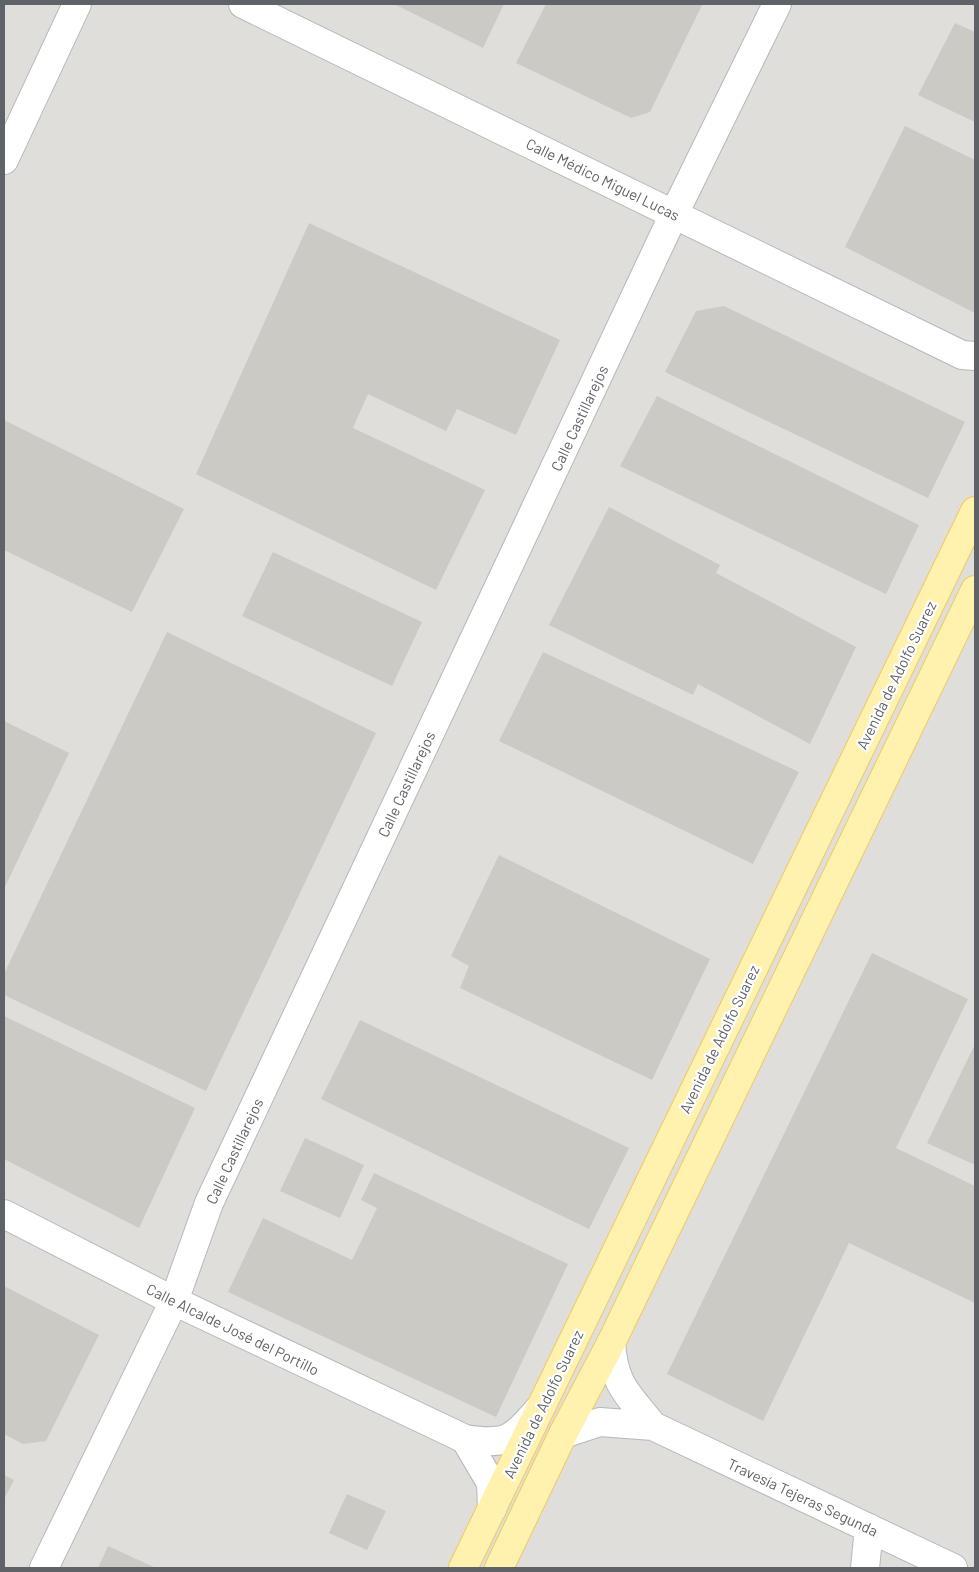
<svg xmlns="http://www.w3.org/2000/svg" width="979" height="1572" viewBox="0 0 979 1572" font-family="Barlow,sans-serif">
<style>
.industrial{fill:#e0deda}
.building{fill:#cccac5}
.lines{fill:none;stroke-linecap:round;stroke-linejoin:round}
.street-casing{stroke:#b5b8bc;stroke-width:30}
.primary-casing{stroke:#f2c960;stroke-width:30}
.street{stroke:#fff;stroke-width:28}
.primary{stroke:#fff2af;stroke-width:28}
.labels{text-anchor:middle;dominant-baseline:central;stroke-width:4.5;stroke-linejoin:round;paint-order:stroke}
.street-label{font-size:15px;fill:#5f6368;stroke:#fff}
</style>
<rect width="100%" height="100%" fill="#f1efe8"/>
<path class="industrial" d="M 4,4 L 975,4 L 975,1568 L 4,1568 Z"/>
<path class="building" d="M 394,4 L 504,4 L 483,48 Z
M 546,4 L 701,4 L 702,5 L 650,112 L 631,118 L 516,63 Z
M 955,23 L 975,32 L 975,122 L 918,95 Z
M 905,126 L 975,160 L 975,313 L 845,247 Z
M 309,223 L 560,340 L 516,435 L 457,409 L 446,431 L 368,394 L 353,428 L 485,490 L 436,590 L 196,474 Z
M 724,306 L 965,422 L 928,498 L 665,372 L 696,311 Z
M 657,396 L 919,525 L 886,594 L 620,466 Z
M 4,420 L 184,509 L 132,612 L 4,550 Z
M 609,507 L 720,565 L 716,573 L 856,647 L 810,744 L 698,684 L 693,695 L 549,625 Z
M 273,552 L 422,622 L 392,686 L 242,616 Z
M 167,632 L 376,733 L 206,1091 L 4,995 L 4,974 Z
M 543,652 L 799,772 L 753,864 L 499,741 Z
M 4,721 L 69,753 L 4,889 Z
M 499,855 L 710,959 L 652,1080 L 460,988 L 469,966 L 451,956 Z
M 872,953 L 968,999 L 896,1148 L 975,1186 L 975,1303 L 849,1243 L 763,1421 L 667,1374 Z
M 4,1016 L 195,1108 L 139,1228 L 4,1159 Z
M 360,1020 L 629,1148 L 589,1229 L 321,1099 Z
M 975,1044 L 975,1165 L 927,1143 Z
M 305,1138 L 364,1165 L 340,1218 L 280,1191 Z
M 374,1173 L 568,1264 L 496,1417 L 228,1292 L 263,1218 L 352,1260 L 377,1208 L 361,1200 Z
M 4,1286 L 99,1335 L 46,1441 L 23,1444 L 4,1434 Z
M 4,1475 L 14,1480 L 4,1499 Z
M 347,1494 L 386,1511 L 367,1550 L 329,1533 Z
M 108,1546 L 156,1568 L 98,1568 Z"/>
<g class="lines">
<defs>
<path id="street" d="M 243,4 L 962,355 L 975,356
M 4,160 L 77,4
M 4,1214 L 174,1301 L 465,1439 C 505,1445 512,1441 538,1410
M 611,1343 C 614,1386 628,1394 653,1426
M 563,1434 L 600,1422 L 653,1426 L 953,1568
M 465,1439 L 491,1483 L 492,1509
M 44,1568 L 174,1301 L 209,1203 L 674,214 L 777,4
M 865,1568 L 869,1528"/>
<path id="primary" d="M 463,1568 L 975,511
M 499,1568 L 563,1434 L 611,1343 L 975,590"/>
</defs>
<use href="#street" class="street-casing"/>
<use href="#primary" class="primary-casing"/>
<use href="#street" class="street"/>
<use href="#primary" class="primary"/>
</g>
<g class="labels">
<g class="street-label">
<text transform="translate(603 179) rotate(26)">Calle Médico Miguel Lucas</text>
<text transform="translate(579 418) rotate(-65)">Calle Castillarejos</text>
<text transform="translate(896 675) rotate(-64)">Avenida de Adolfo Suarez</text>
<text transform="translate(406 784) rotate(-65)">Calle Castillarejos</text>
<text transform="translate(719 1039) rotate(-64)">Avenida de Adolfo Suarez</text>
<text transform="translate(234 1151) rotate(-65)">Calle Castillarejos</text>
<text transform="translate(233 1329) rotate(26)">Calle Alcalde José del Portillo</text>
<text transform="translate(543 1404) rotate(-64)">Avenida de Adolfo Suarez</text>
<text transform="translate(803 1497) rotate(25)">Travesía Tejeras Segunda</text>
</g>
</g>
<rect width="979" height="1572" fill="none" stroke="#5f6368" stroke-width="10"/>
</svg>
